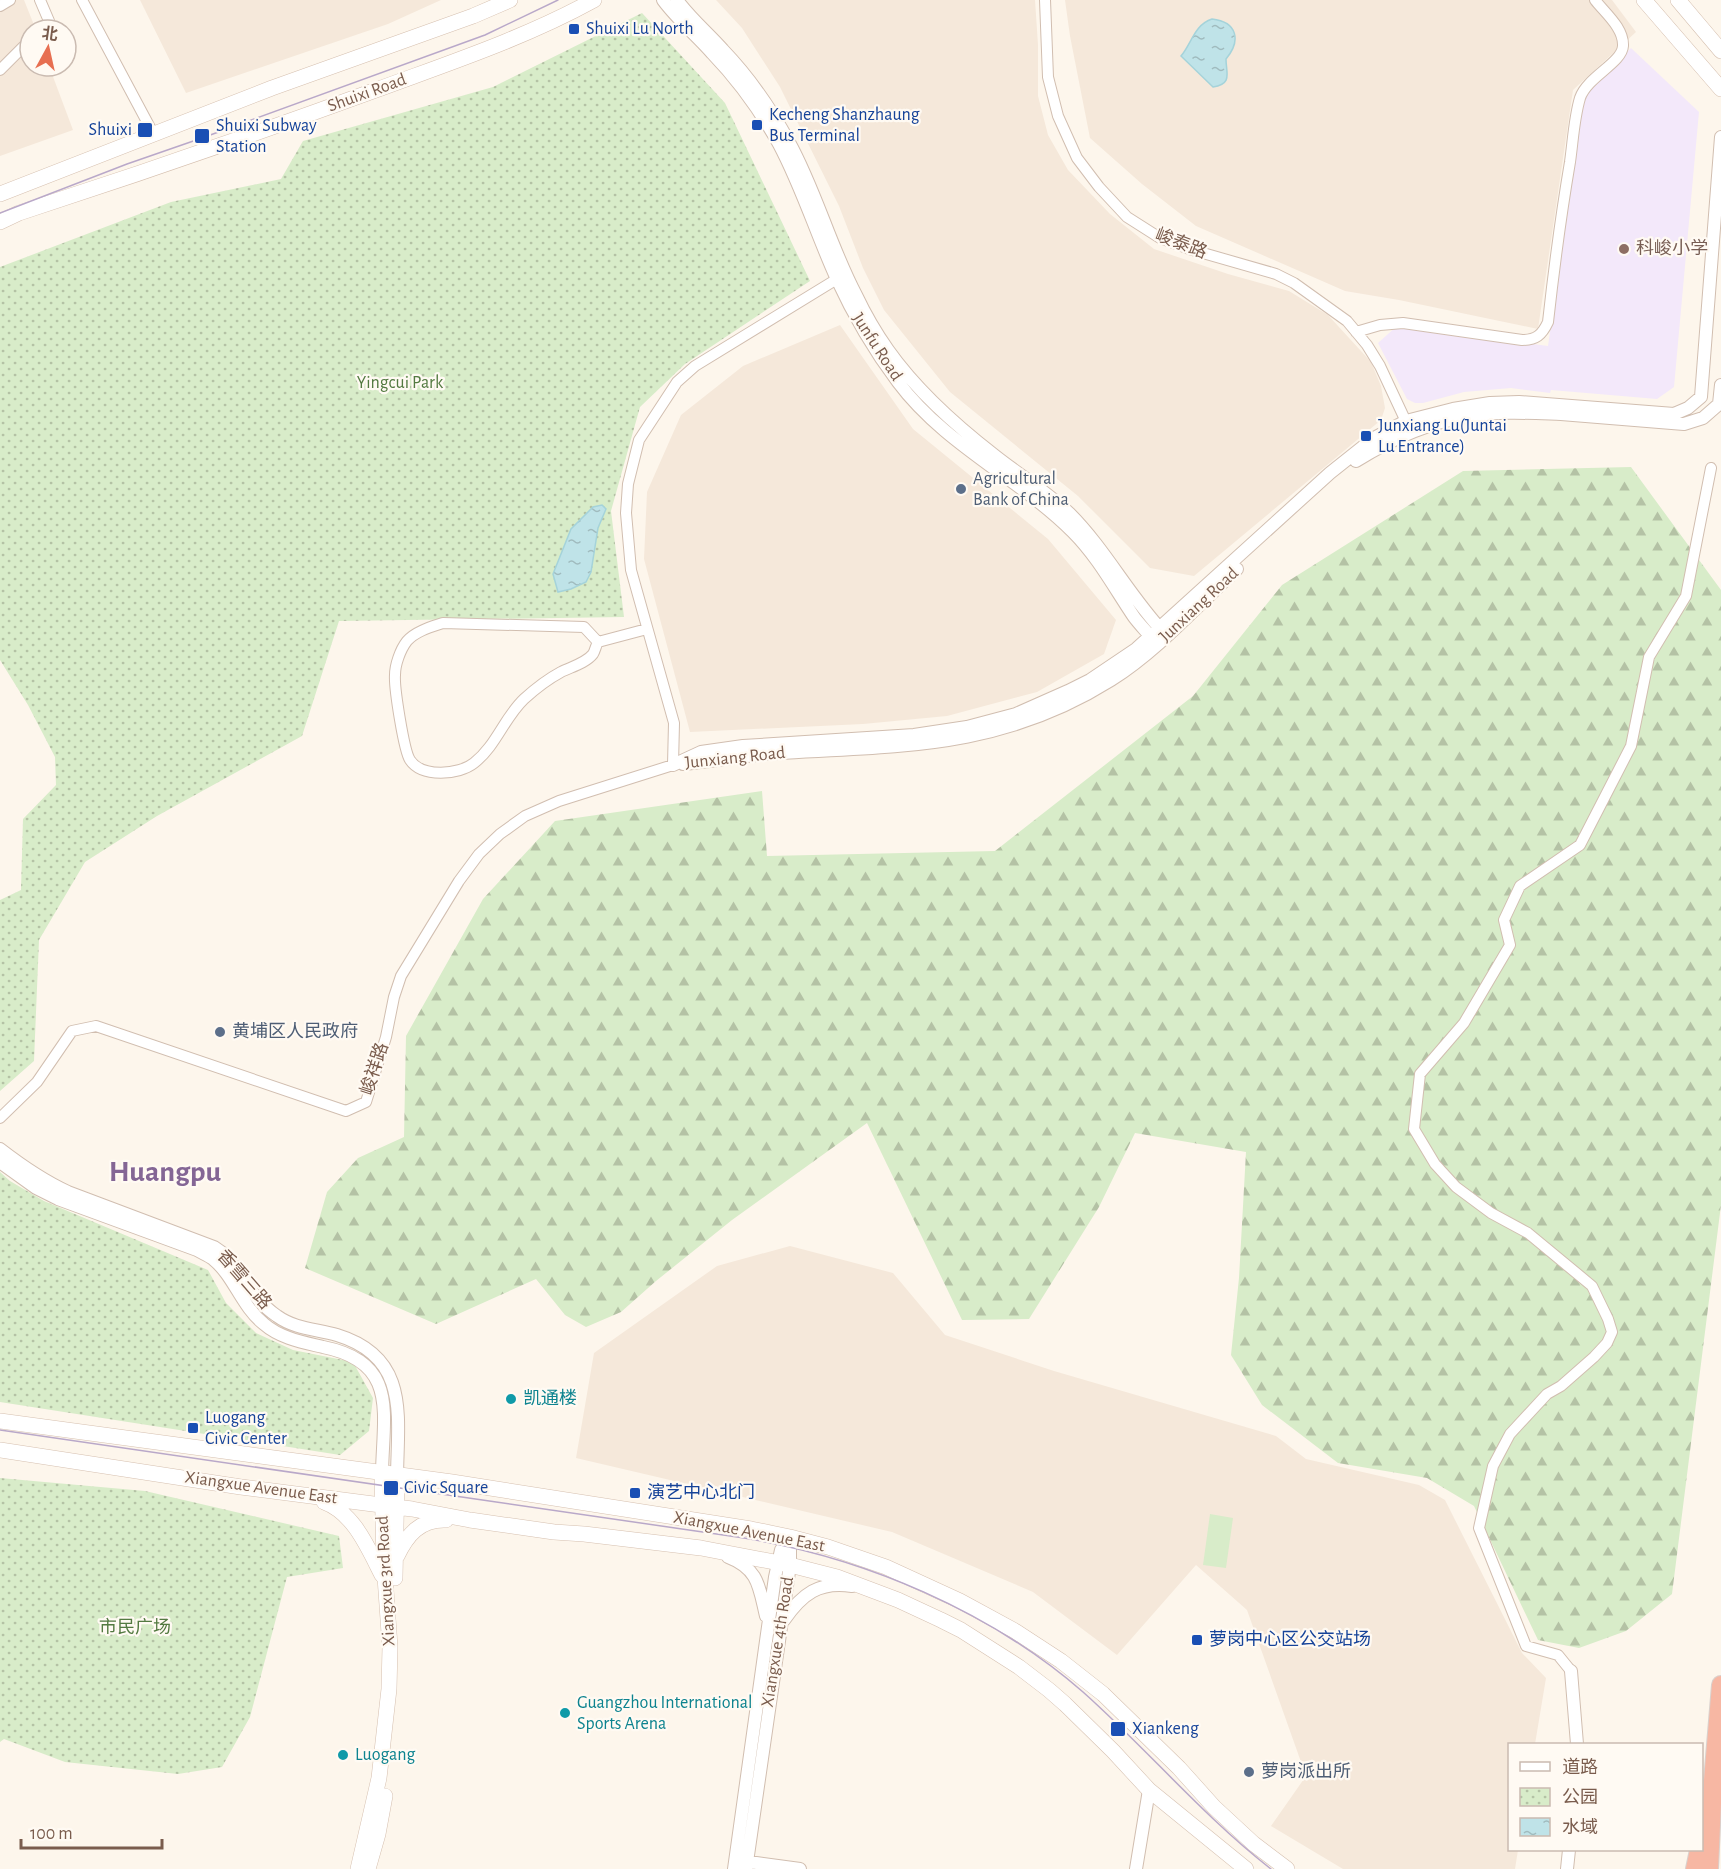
<svg xmlns="http://www.w3.org/2000/svg" width="1721" height="1869" viewBox="0 0 1721 1869" font-family="'Alegreya Sans','Noto Sans SC',sans-serif">
<style>
.residential{fill:#f5e8da}
.education{fill:#f3e8fa}
.forest{fill:url(#forest-firs)}
.park{fill:url(#park-dots)}
.pitch{fill:#d8ecc9}
.water{fill:url(#water-ripples);stroke:#a5d3da;stroke-width:1.5}
.lines{fill:none;stroke-linecap:round;stroke-linejoin:round}
.minor-casing{stroke:#d1beb0;stroke-width:12}
.tertiary-casing{stroke:#d1beb0;stroke-width:14}
.secondary-casing{stroke:#d6c0b0;stroke-width:16}
.motorway-casing{stroke:#dad1cd;stroke-width:20}
.minor{stroke:#fff;stroke-width:10}
.tertiary{stroke:#fff;stroke-width:12}
.secondary{stroke:#fff;stroke-width:15}
.motorway{stroke:#f7b7a3;stroke-width:18}
.tram{stroke:#b9a8c9;stroke-width:1.5}
.transit-dot{fill:#1a4fb4;stroke:#fffaf3;stroke-width:2}
.education-dot{fill:#8d6e63;stroke:#fffaf3;stroke-width:2}
.service-dot{fill:#5c6f8a;stroke:#fffaf3;stroke-width:2}
.culture-dot{fill:#0f9aa8;stroke:#fffaf3;stroke-width:2}
.labels{text-anchor:middle;dominant-baseline:central;stroke-width:4.5;stroke-linejoin:round;paint-order:stroke}
.transit-label{font-size:18px;fill:#164399;stroke:#fffaf3;text-anchor:start}
.street-label{font-size:18px;fill:#7a5c4d;stroke:#fffaf3}
.education-label{font-size:18px;fill:#785e54;stroke:#fffaf3;text-anchor:start}
.park-label{font-size:18px;fill:#537a41;stroke:#fffaf3}
.service-label{font-size:18px;fill:#4e5e75;stroke:#fffaf3;text-anchor:start}
.culture-label{font-size:18px;fill:#0d838f;stroke:#fffaf3;text-anchor:start}
.town-label{font-size:30px;font-weight:bold;fill:#846695;stroke:#fffaf3}
</style>
<defs>
<pattern id="forest-firs" width="22" height="20" patternUnits="userSpaceOnUse" patternTransform="scale(1.5)"><rect width="22" height="20" fill="#d8ecc9"/><path d="M5 1l3.5 6h-7zM16 11l3.5 6h-7z" fill="#b4c2a5"/></pattern>
<pattern id="park-dots" width="8" height="8" patternUnits="userSpaceOnUse" patternTransform="scale(1.5)"><rect width="8" height="8" fill="#d8ecc9"/><path d="M2 2h.1M6 6h.1" fill="none" stroke="#b4c2a5" stroke-width="1.8" stroke-linecap="round"/></pattern>
<pattern id="water-ripples" width="26" height="14" patternUnits="userSpaceOnUse" patternTransform="scale(1.5)"><rect width="26" height="14" fill="#bfe3e8"/><path d="M2 4q2-2 4 0t4 0M15 11q2-2 4 0t4 0" fill="none" stroke="#a0bbbe"/></pattern>
</defs>
<rect width="100%" height="100%" fill="#fdf6ec"/>
<path class="residential" d="M 0,0 L 24,0 L 36,30 L 30,30 L 30,66 L 49,66 L 73,130 L 0,156 Z
M 140,0 L 441,0 L 388,24 L 186,93 Z
M 716,0 L 1035,0 L 1038,45 L 1038,96 L 1048,135 L 1068,170 L 1110,214 L 1154,249 L 1228,274 L 1289,291 L 1328,315 L 1371,362 L 1381,386 L 1385,408 L 1381,420 L 1194,576 L 1150,568 L 1078,496 L 950,392 L 884,310 L 863,268 L 839,206 L 780,87 L 742,28 Z
M 1065,0 L 1612,0 L 1636,32 L 1573,90 L 1538,329 L 1399,300 L 1345,291 L 1196,226 L 1142,184 L 1090,138 L 1070,36 Z
M 840,325 L 913,429 L 1048,539 L 1116,620 L 1104,654 L 1037,692 L 947,716 L 863,724 L 690,732 L 644,559 L 647,492 L 681,415 L 743,366 Z
M 790,1246 L 893,1273 L 945,1335 L 1054,1371 L 1276,1436 L 1306,1459 L 1419,1485 L 1445,1500 L 1522,1653 L 1546,1678 L 1535,1744 L 1510,1744 L 1510,1850 L 1518,1850 L 1515,1869 L 1343,1869 L 1271,1826 L 1306,1776 L 1247,1610 L 1196,1565 L 1117,1655 L 1033,1592 L 892,1532 L 576,1458 L 594,1353 L 717,1266 Z"/>
<path class="education" d="M 1631,48 L 1699,112 L 1674,387 L 1657,399 L 1551,390 L 1550,393 L 1511,388 L 1464,392 L 1423,403 L 1415,403 L 1407,399 L 1378,343 L 1397,326 L 1548,346 L 1582,109 L 1588,92 Z"/>
<path class="forest" d="M 1631,467 L 1721,590 L 1721,1205 L 1672,1594 L 1626,1631 L 1579,1648 L 1538,1640 L 1474,1506 L 1427,1478 L 1338,1463 L 1262,1405 L 1231,1355 L 1239,1278 L 1246,1152 L 1135,1133 L 1099,1207 L 1029,1319 L 962,1320 L 867,1123 L 732,1220 L 656,1281 L 621,1312 L 586,1327 L 565,1315 L 536,1279 L 436,1324 L 305,1268 L 327,1192 L 358,1158 L 404,1137 L 406,1036 L 483,899 L 555,821 L 762,791 L 767,856 L 995,851 L 1193,696 L 1282,585 L 1463,471 Z"/>
<path class="park" d="M 642,13 L 725,103 L 810,281 L 685,364 L 640,407 L 611,511 L 624,617 L 339,621 L 302,736 L 157,816 L 85,862 L 39,940 L 34,1061 L 0,1091 L 0,900 L 21,890 L 23,819 L 56,785 L 55,757 L 28,705 L 0,660 L 0,267 L 171,202 L 281,179 L 303,141 L 493,87 Z
M 0,1172 L 10,1181 L 44,1201 L 208,1270 L 226,1303 L 256,1333 L 293,1350 L 353,1362 L 373,1398 L 369,1431 L 340,1455 L 0,1402 Z
M 0,1478 L 145,1491 L 339,1536 L 343,1568 L 287,1577 L 250,1717 L 222,1767 L 178,1774 L 65,1762 L 4,1739 L 0,1742 Z"/>
<path class="pitch" d="M 1210,1514 L 1233,1518 L 1226,1568 L 1203,1565 Z"/>
<path class="water" d="M 1212,19 C 1238,22 1241,41 1226,59 C 1226,73 1233,84 1213,87 L 1181,56 C 1192,43 1194,25 1212,19 Z
M 602,505 L 606,509 L 598,528 L 591,572 L 586,582 L 571,589 L 558,592 L 553,574 L 571,529 L 593,507 Z"/>
<g class="lines">
<defs>
<path id="minor" d="M 40,0 L 49,21 L 40,30
M 82,0 L 153,133
M 1045,0 L 1048,77 L 1058,116 L 1077,158 L 1099,187 L 1127,217 L 1160,238 L 1189,249 L 1276,274 L 1294,283 L 1347,321 L 1367,345 L 1380,366 L 1409,428
M 0,6 L 10,0
M 0,70 L 30,40
M 1356,332 L 1380,325 L 1403,323 L 1522,340 C 1536,340 1542,335 1548,322 C 1554,268 1561,215 1570,162 C 1573,141 1574,118 1580,98 C 1587,77 1622,63 1623,46 C 1624,28 1605,13 1595,0
M 443,623 L 584,627 L 598,642 C 596,645 595,651 593,654 C 586,663 571,667 561,672 C 548,679 535,689 524,699 C 504,718 496,746 474,763 C 459,775 422,778 410,760 C 404,751 394,688 395,675 C 395,665 400,650 407,641 C 416,631 431,627 443,623 Z
M 598,642 L 647,629
M 0,1118 L 37,1082 L 72,1031 L 96,1026 L 346,1111 L 366,1102 L 386,1037 L 394,997 L 401,976 L 459,881 L 479,854 L 500,834 L 525,816 L 559,801 L 673,765 L 674,723 L 631,570 L 626,513 L 628,484 L 639,440 L 677,382 L 695,366 L 837,279
M 1571,1671 L 1558,1655 L 1526,1646 L 1479,1528 L 1493,1466 L 1510,1434 L 1547,1394 L 1561,1386 L 1594,1357 L 1607,1343 L 1612,1332 L 1608,1319 L 1592,1286 L 1528,1233 L 1491,1213 L 1456,1187 L 1435,1164 L 1414,1129 L 1420,1074 L 1464,1023 L 1510,945 L 1504,920 L 1520,886 L 1580,845 L 1631,746 L 1649,657 L 1686,596 L 1711,468"/>
<path id="tertiary" d="M 663,0 C 677,19 696,35 712,53 C 738,80 761,112 779,144 C 802,187 816,233 836,277 C 853,314 874,350 898,382 C 945,445 1019,478 1073,532 C 1098,557 1115,589 1134,617 C 1140,625 1148,633 1154,641
M 677,0 C 690,18 708,33 723,50 C 749,77 771,109 789,142 C 816,191 830,246 856,295 C 865,314 876,333 888,350 C 917,391 954,424 994,455 C 1019,475 1046,491 1069,513 C 1106,550 1129,596 1165,634
M 1356,461 C 1391,439 1429,422 1470,416 C 1500,411 1531,413 1561,414 C 1602,417 1643,421 1684,424 L 1703,418 L 1719,404 L 1721,385
M 683,764 C 715,761 746,755 778,753 C 901,746 1001,749 1111,680 C 1157,651 1197,606 1237,569
M 673,765 L 701,752 L 743,746 L 914,735 L 967,727 L 1016,714 L 1068,691 L 1090,680 L 1136,649 L 1330,473 L 1374,438 L 1406,421 L 1453,409 L 1490,403 L 1519,402 L 1674,414 L 1688,408 L 1701,397 L 1721,137
M 0,1149 C 22,1166 44,1181 68,1192 L 214,1247 L 224,1254 L 230,1261 C 244,1280 257,1303 277,1316 C 295,1329 316,1329 337,1335 C 409,1357 398,1414 397,1475
M 0,1162 L 36,1188 L 58,1199 L 197,1250 C 202,1253 209,1256 213,1259 C 234,1276 242,1307 264,1324 C 280,1338 302,1342 323,1347 C 399,1362 383,1413 382,1473
M 728,1557 C 759,1569 759,1587 766,1616
M 784,1620 C 802,1594 819,1581 852,1586
M 1571,1671 L 1577,1744
M 742,1861 L 800,1869
M 734,1869 L 775,1577 L 781,1550 L 790,1537
M 746,1869 L 790,1565 L 790,1537
M 1136,1869 L 1149,1790
M 1567,1869 L 1569,1850"/>
<path id="secondary" d="M 1644,0 L 1721,89
M 1678,0 L 1721,51
M 0,194 L 272,88 L 473,16 L 510,0
M 0,222 L 19,213 C 139,174 258,133 376,90 C 449,63 525,38 594,0
M 0,1421 L 452,1482 L 751,1529 L 790,1537 L 828,1547 L 886,1567 L 960,1601 L 1015,1631 L 1061,1661 L 1103,1694 L 1179,1768 L 1214,1807 L 1254,1844 L 1287,1869
M 0,1450 L 241,1487 L 412,1509 L 470,1520 L 554,1532 L 584,1534 L 701,1548 L 790,1565 L 837,1577 L 898,1600 L 941,1620 L 961,1630 L 1019,1667 L 1049,1690 L 1065,1704 L 1113,1751 L 1149,1790 L 1246,1869
M 324,1502 C 354,1513 368,1548 382,1575
M 397,1556 C 407,1535 420,1519 446,1520
M 395,1578 L 397,1475
M 358,1869 L 379,1778 L 389,1689 L 390,1647 L 384,1563 L 382,1473
M 368,1869 L 378,1834 L 385,1796"/>
<path id="motorway" d="M 1695,1869 L 1699,1850
M 1709,1869 L 1713,1781 L 1721,1685"/>
</defs>
<use href="#minor" class="minor-casing"/>
<use href="#tertiary" class="tertiary-casing"/>
<use href="#secondary" class="secondary-casing"/>
<use href="#motorway" class="motorway-casing"/>
<use href="#minor" class="minor"/>
<use href="#tertiary" class="tertiary"/>
<use href="#secondary" class="secondary"/>
<use href="#motorway" class="motorway"/>
<path class="tram" d="M 0,213 L 127,164 L 202,138 L 485,35 L 558,0
M 0,1430 L 744,1538 C 865,1558 990,1611 1083,1692 C 1147,1749 1203,1816 1271,1869"/>
</g>
<g class="transit-dot">
<rect x="568" y="23" width="12" height="12" rx="3"/>
<rect x="751" y="119" width="12" height="12" rx="3"/>
<rect x="137" y="122" width="16" height="16" rx="3"/>
<rect x="194" y="128" width="16" height="16" rx="3"/>
<rect x="1360" y="430" width="12" height="12" rx="3"/>
<rect x="187" y="1422" width="12" height="12" rx="3"/>
<rect x="383" y="1480" width="16" height="16" rx="3"/>
<rect x="629" y="1487" width="12" height="12" rx="3"/>
<rect x="1191" y="1634" width="12" height="12" rx="3"/>
<rect x="1110" y="1721" width="16" height="16" rx="3"/>
</g>
<circle class="education-dot" cx="1624" cy="249" r="6"/>
<g class="service-dot">
<circle cx="961" cy="489" r="6"/>
<circle cx="220" cy="1032" r="6"/>
<circle cx="1249" cy="1772" r="6"/>
</g>
<g class="culture-dot">
<circle cx="511" cy="1399" r="6"/>
<circle cx="565" cy="1713" r="6"/>
<circle cx="343" cy="1755" r="6"/>
</g>
<g class="labels">
<g class="transit-label">
<text x="586" y="29">Shuixi Lu North</text>
<text x="769" y="115">Kecheng Shanzhaung<tspan x="769" dy="21">Bus Terminal</tspan></text>
<text x="216" y="126">Shuixi Subway<tspan x="216" dy="21">Station</tspan></text>
<text x="132" y="130" text-anchor="end">Shuixi</text>
<text x="1378" y="426">Junxiang Lu(Juntai<tspan x="1378" dy="21">Lu Entrance)</tspan></text>
<text x="205" y="1418">Luogang<tspan x="205" dy="21">Civic Center</tspan></text>
<text x="404" y="1488">Civic Square</text>
<text x="647" y="1493">演艺中心北门</text>
<text x="1209" y="1640">萝岗中心区公交站场</text>
<text x="1132" y="1729">Xiankeng</text>
</g>
<g class="street-label">
<text transform="translate(367 93) rotate(-20)">Shuixi Road</text>
<text transform="translate(1181 244) rotate(21)">峻泰路</text>
<text transform="translate(877 347) rotate(57)">Junfu Road</text>
<text transform="translate(1199 605) rotate(-43)">Junxiang Road</text>
<text transform="translate(735 758) rotate(-6)">Junxiang Road</text>
<text transform="translate(375 1069) rotate(-72)">峻祥路</text>
<text transform="translate(244 1280) rotate(49)">香雪三路</text>
<text transform="translate(261 1488) rotate(8)">Xiangxue Avenue East</text>
<text transform="translate(749 1532) rotate(11)">Xiangxue Avenue East</text>
<text transform="translate(386 1581) rotate(-93)">Xiangxue 3rd Road</text>
<text transform="translate(778 1642) rotate(-81)">Xiangxue 4th Road</text>
</g>
<g class="education-label">
<text x="1636" y="249">科峻小学</text>
</g>
<g class="park-label">
<text x="400" y="383">Yingcui Park</text>
<text x="135" y="1628">市民广场</text>
</g>
<g class="service-label">
<text x="973" y="479">Agricultural<tspan x="973" dy="21">Bank of China</tspan></text>
<text x="232" y="1032">黄埔区人民政府</text>
<text x="1261" y="1772">萝岗派出所</text>
</g>
<g class="culture-label">
<text x="523" y="1399">凯通楼</text>
<text x="577" y="1703">Guangzhou International<tspan x="577" dy="21">Sports Arena</tspan></text>
<text x="355" y="1755">Luogang</text>
</g>
<g class="town-label">
<text x="165" y="1172">Huangpu</text>
</g>
</g>
<rect x="1508" y="1743" width="195" height="108" fill="#fffaf3" stroke="#cabbb1" stroke-width="1.5"/>
<rect x="1520" y="1762" width="30" height="9" fill="#ffffff" stroke="#cabbb1" stroke-width="1.5"/>
<text x="1562" y="1773" font-size="18" fill="#7a5c4d">道路</text>
<rect x="1520" y="1788" width="30" height="18" fill="url(#park-dots)" stroke="#cabbb1" stroke-width="1.5"/>
<text x="1562" y="1803" font-size="18" fill="#7a5c4d">公园</text>
<rect x="1520" y="1818" width="30" height="18" fill="url(#water-ripples)" stroke="#cabbb1" stroke-width="1.5"/>
<text x="1562" y="1833" font-size="18" fill="#7a5c4d">水域</text>
<g transform="translate(48 48) rotate(8)"><circle r="28" fill="#fffaf3" stroke="#cabbb1" stroke-width="1.5"/>
<path d="M0-4.5L10 22L0 15L-10 22Z" fill="#e76f51"/>
<text y="-9" font-size="16" font-weight="bold" text-anchor="middle" fill="#7a5c4d">北</text>
</g>
<path d="M21 1839v9h141v-9" fill="none" stroke="#7a5c4d" stroke-width="3"/>
<text x="30" y="1839" font-size="18" fill="#7a5c4d" stroke="#fffaf3" stroke-width="4.5" paint-order="stroke">100 m</text>
</svg>
